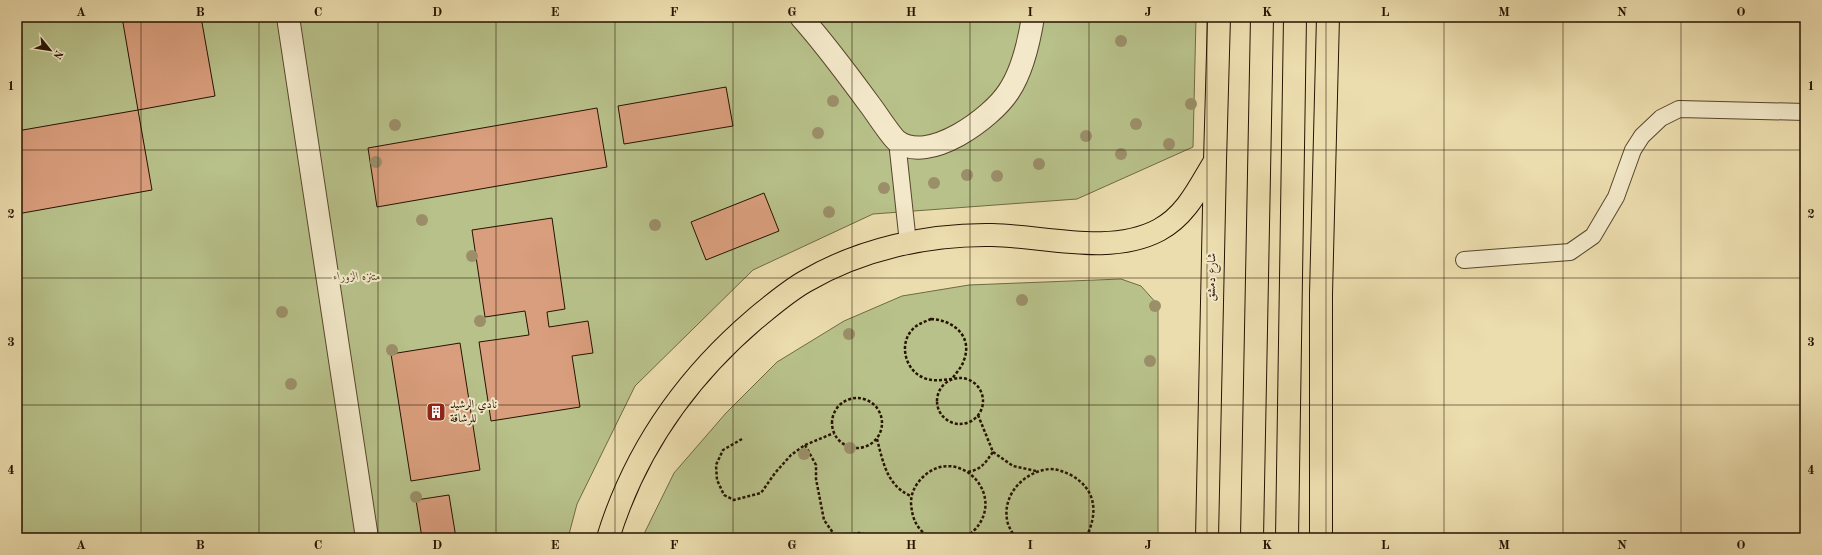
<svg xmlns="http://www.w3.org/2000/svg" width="1822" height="555" viewBox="0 0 1822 555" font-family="'Old Standard TT',Amiri,serif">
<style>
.green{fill:#b8c18a;stroke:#6f6a45}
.building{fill:#d99e7d;stroke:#261300}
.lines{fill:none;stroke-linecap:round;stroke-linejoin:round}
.lane-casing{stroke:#58462c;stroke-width:18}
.street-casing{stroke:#58462c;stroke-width:24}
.primary-casing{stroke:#261300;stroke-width:24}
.path{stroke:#261300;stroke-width:2.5;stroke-dasharray:3 2;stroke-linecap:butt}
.lane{stroke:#f3e9ca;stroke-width:16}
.street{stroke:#f3e9ca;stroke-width:22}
.primary{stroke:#ecddae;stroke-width:22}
.tree{fill:#9b8f69}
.grid{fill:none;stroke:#261300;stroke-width:1;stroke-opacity:0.55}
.labels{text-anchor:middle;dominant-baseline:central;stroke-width:4;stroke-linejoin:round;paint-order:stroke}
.park-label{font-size:12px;font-style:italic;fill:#595030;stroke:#f3e9ca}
.street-label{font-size:12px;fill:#261300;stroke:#f3e9ca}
.poi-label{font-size:12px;fill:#261300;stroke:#f3e9ca;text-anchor:start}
.neatline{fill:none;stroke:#261300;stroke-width:1.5}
.grid-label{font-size:13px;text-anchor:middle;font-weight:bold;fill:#261300}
</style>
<rect width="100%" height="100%" fill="#ecddae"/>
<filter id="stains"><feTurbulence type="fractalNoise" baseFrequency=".005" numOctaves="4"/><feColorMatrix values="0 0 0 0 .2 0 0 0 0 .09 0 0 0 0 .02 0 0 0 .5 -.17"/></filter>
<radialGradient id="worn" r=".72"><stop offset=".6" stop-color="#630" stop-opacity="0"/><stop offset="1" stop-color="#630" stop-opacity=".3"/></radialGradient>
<path class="green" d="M 17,17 L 1196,17 L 1193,147 L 1077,199 L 873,214 L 753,270 L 635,386 L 577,504 L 568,538 L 17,538 Z
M 1121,279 L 1141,286 L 1158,305 L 1158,538 L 642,538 L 674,473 L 726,413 L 777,362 L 844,321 L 902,296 L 969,285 Z"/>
<path class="building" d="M 122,17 L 201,17 L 215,96 L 138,110 Z
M 726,87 L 733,126 L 624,144 L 618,106 Z
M 597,108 L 607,167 L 377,207 L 368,148 Z
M 138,110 L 152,190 L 17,214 L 17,131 Z
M 764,193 L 779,231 L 706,260 L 691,222 Z
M 552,218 L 565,309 L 547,312 L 549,327 L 588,321 L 593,353 L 572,356 L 580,407 L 491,421 L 479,342 L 529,335 L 525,311 L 485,317 L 472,230 Z
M 460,343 L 480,470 L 411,481 L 391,354 Z
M 449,495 L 456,538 L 422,538 L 416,500 Z"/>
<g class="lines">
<defs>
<path id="lane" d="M 897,141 L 908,243
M 1464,260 L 1570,252 L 1593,236 L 1616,197 L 1633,150 L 1642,136 L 1661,118 L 1679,109 L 1805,112"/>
<path id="street" d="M 288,17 L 367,538
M 801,17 C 826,45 848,75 870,105 C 877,114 890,135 897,141 C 928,165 992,118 1009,91 C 1023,70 1029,42 1033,17"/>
<path id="primary" d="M 608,538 C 635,450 686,378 755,319 C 771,306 788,291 806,281 C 861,249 928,234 992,235 C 1044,236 1110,256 1159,230 C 1187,215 1199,187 1215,161
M 1207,538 L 1215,161 L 1219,17
M 1252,538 L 1262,17
M 1287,538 L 1295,17
M 1321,538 L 1321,294 L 1328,17"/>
</defs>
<use href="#lane" class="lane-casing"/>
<use href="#street" class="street-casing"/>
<use href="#primary" class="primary-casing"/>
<path class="path" d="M 931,319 C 953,320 973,336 964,360 C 962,367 956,373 952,379 C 942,380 931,382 922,377 C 905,369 899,344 912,330 C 917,324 924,322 931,319 Z
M937 401a23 23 0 1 1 46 0a23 23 0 1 1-46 0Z
M832 423a25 25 0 1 1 50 0a25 25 0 1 1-50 0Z
M 978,415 L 993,452 L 1013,466 L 1036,471
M 742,439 L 723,450 L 716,465 L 717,480 L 724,495 L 734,500 L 761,493 L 775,473 L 791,455 L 805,445 L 834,433
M 877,439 C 883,462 887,486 911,496
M 805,445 L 816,465 L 816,479 L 824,520 L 836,537
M 968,472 C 982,469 985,463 993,452
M 833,538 L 859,533 L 880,538
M 931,538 C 917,530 912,519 911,503 C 911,492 916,484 923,477 C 960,441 1016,503 965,538
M 1015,538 C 1013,534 1010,529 1008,524 C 1000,496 1024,471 1050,469 C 1058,469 1064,472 1071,475 C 1097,490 1098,513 1086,538"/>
<use href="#lane" class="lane"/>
<use href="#street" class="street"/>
<use href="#primary" class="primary"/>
</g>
<g class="tree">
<circle cx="1121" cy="41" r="6"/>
<circle cx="833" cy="101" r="6"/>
<circle cx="1191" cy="104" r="6"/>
<circle cx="1136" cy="124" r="6"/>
<circle cx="395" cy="125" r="6"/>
<circle cx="818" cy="133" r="6"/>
<circle cx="1086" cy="136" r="6"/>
<circle cx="1169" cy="144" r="6"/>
<circle cx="1121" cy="154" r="6"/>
<circle cx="376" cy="162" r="6"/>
<circle cx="1039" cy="164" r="6"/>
<circle cx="967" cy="175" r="6"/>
<circle cx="997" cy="176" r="6"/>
<circle cx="934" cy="183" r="6"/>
<circle cx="884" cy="188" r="6"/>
<circle cx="829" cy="212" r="6"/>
<circle cx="422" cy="220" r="6"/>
<circle cx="655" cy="225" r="6"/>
<circle cx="472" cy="256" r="6"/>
<circle cx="1022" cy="300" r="6"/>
<circle cx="1155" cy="306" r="6"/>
<circle cx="282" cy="312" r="6"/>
<circle cx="480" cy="321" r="6"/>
<circle cx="849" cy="334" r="6"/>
<circle cx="392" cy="350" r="6"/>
<circle cx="1150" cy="361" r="6"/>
<circle cx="291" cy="384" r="6"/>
<circle cx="850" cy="448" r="6"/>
<circle cx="804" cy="454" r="6"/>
<circle cx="416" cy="497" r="6"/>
</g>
<path class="grid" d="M 141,17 L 141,538M 259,17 L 259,538M 378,17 L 378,538M 496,17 L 496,538M 615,17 L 615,538M 733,17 L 733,538M 852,17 L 852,538M 970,17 L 970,538M 1089,17 L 1089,538M 1207,17 L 1207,538M 1326,17 L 1326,538M 1444,17 L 1444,538M 1563,17 L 1563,538M 1681,17 L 1681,538M 17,150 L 1805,150M 17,278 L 1805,278M 17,405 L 1805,405"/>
<defs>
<symbol id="building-square" viewBox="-11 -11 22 22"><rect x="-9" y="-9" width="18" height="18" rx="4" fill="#8f2418" stroke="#f3e9ca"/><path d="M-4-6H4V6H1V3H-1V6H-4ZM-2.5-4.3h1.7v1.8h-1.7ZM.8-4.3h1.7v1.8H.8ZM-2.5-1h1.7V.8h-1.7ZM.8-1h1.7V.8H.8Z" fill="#fff"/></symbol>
</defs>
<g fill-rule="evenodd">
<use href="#building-square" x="425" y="401" width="22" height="22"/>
</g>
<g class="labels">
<g class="park-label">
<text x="357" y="277">متنزه الزوراء</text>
</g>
<g class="street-label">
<text transform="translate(1212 277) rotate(-89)">شارع دمشق</text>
</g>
<g class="poi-label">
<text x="450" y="405">نادي الرشيد<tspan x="450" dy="14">للرشاقة</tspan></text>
</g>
</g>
<rect width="1822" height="555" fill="none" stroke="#ecddae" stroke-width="44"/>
<g transform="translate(50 50) rotate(120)" stroke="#f3e9ca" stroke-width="3" paint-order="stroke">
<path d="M0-3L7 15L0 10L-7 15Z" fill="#261300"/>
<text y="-6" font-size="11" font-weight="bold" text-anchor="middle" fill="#261300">N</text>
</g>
<rect x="22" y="22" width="1778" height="511" class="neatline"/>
<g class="grid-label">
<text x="81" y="16">A</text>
<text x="200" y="16">B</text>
<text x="318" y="16">C</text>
<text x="437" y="16">D</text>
<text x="555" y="16">E</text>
<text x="674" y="16">F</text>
<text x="792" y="16">G</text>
<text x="911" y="16">H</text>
<text x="1030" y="16">I</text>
<text x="1148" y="16">J</text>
<text x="1267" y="16">K</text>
<text x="1385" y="16">L</text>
<text x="1504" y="16">M</text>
<text x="1622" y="16">N</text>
<text x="1741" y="16">O</text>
<text x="11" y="90">1</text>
<text x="1811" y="90">1</text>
<text x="11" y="218">2</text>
<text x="1811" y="218">2</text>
<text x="11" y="346">3</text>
<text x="1811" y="346">3</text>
<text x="11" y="474">4</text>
<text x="1811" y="474">4</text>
<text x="81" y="549">A</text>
<text x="200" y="549">B</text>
<text x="318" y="549">C</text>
<text x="437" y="549">D</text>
<text x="555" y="549">E</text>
<text x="674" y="549">F</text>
<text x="792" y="549">G</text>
<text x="911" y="549">H</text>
<text x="1030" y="549">I</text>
<text x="1148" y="549">J</text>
<text x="1267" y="549">K</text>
<text x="1385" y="549">L</text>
<text x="1504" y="549">M</text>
<text x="1622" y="549">N</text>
<text x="1741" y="549">O</text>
</g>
<rect width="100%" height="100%" filter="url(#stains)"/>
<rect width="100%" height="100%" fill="url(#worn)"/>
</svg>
